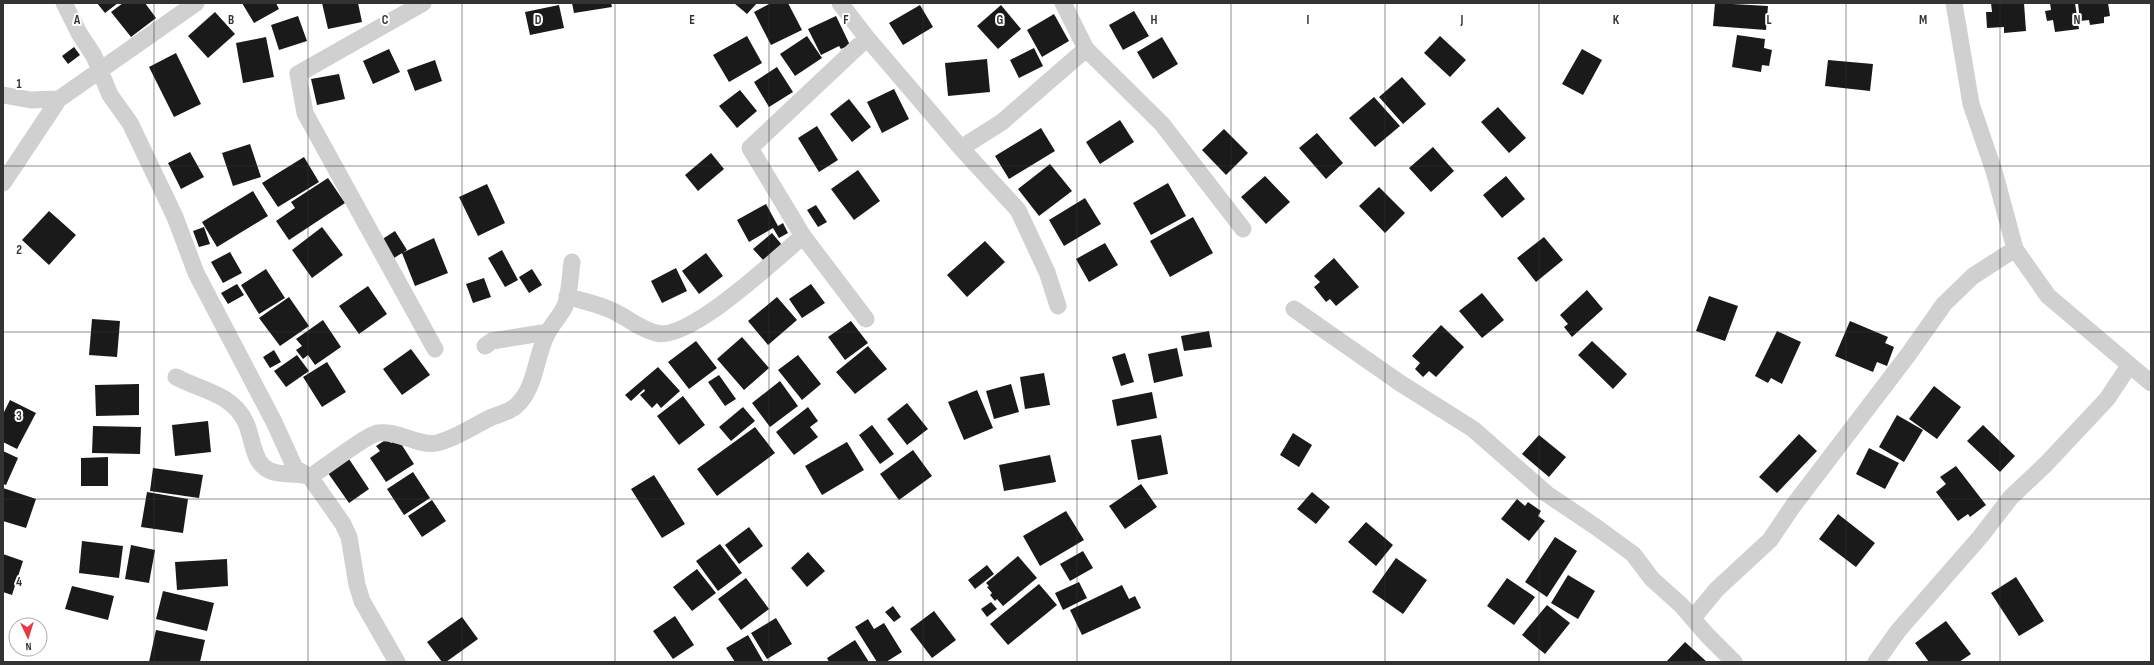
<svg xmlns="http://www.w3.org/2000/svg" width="2154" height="665" viewBox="0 0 2154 665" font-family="'Sofia Sans Condensed',sans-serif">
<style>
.building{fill:#1a1a1a}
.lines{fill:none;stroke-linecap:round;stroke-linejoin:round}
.minor{stroke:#d0d0d0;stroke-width:17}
.grid{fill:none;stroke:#333;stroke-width:1;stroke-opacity:0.55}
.grid-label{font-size:13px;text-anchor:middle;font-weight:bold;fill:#333;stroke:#fff;stroke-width:4;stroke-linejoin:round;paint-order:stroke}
</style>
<rect width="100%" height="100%" fill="#fff"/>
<path class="building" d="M 97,3 L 118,3 L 105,13 Z
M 123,3 L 145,3 L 156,18 L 131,37 L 111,12 Z
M 242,3 L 276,3 L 279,9 L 254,23 Z
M 322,3 L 358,3 L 362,22 L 328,29 Z
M 572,3 L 611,3 L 612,7 L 574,13 Z
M 734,3 L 757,3 L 747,14 Z
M 771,3 L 788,3 L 802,30 L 771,45 L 754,12 Z
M 1715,3 L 1768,6 L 1766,30 L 1713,26 Z
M 1991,3 L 2024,3 L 2026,31 L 2004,33 L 2004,27 L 1987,28 L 1986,12 L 1992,12 Z
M 2050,3 L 2075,3 L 2079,29 L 2055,32 L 2053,20 L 2047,21 L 2045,11 L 2051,10 Z
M 2078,3 L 2108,3 L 2110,16 L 2104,17 L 2104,23 L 2090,25 L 2089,20 L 2080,21 Z
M 559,5 L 564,28 L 530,35 L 525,12 Z
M 920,5 L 933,27 L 903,45 L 889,23 Z
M 1001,5 L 1021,29 L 998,49 L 977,26 Z
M 1134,11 L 1149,36 L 1123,50 L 1109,25 Z
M 215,12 L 235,34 L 208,58 L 188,36 Z
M 1054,14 L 1069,41 L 1042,57 L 1027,30 Z
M 298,16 L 307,41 L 279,50 L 271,25 Z
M 836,16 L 850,45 L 841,49 L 839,46 L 821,55 L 808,29 Z
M 1737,35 L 1765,39 L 1764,48 L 1772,50 L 1769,66 L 1762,65 L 1761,72 L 1732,67 Z
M 747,36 L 762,63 L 729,82 L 713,55 Z
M 807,36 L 822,58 L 795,76 L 780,54 Z
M 1440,36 L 1466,60 L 1450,77 L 1424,53 Z
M 266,37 L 274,77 L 243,83 L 236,43 Z
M 1162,37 L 1178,64 L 1153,79 L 1137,52 Z
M 74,47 L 80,55 L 68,64 L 62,56 Z
M 1034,48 L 1043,66 L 1019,78 L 1010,60 Z
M 389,49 L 400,72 L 373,84 L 363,61 Z
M 1582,49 L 1602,60 L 1583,95 L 1562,84 Z
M 176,53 L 201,104 L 174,117 L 149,67 Z
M 987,59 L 990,92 L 948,96 L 945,63 Z
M 435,60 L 442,81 L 415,91 L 407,70 Z
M 1828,60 L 1873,64 L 1870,91 L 1825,86 Z
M 777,67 L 793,92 L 769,107 L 754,82 Z
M 339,74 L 345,99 L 317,105 L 311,79 Z
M 1402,77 L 1426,104 L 1403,124 L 1379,97 Z
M 894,89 L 909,119 L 882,133 L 867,102 Z
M 740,90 L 757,111 L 737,128 L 719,106 Z
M 1374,97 L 1400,126 L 1375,147 L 1349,118 Z
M 849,99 L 871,127 L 852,142 L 830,114 Z
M 1498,107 L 1526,138 L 1509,153 L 1481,122 Z
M 1120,120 L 1134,142 L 1100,164 L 1086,142 Z
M 817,126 L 838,160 L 819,172 L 798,138 Z
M 1041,128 L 1055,151 L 1009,179 L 995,156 Z
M 1224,129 L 1248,153 L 1226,175 L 1202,150 Z
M 1317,133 L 1343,163 L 1326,179 L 1299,148 Z
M 250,144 L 261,177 L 233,186 L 222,153 Z
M 1433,147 L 1454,171 L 1431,192 L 1409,168 Z
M 190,152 L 204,177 L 181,189 L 168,163 Z
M 711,153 L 724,169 L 698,191 L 685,175 Z
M 304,157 L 319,182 L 278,207 L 262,183 Z
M 1050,164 L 1072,191 L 1039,216 L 1018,189 Z
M 858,170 L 880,201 L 854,220 L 831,189 Z
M 1265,176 L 1290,202 L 1266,224 L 1241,197 Z
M 1506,176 L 1525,199 L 1502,218 L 1483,195 Z
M 328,178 L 345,203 L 289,240 L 276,221 L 295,208 L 291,202 Z
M 1168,183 L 1186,216 L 1151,235 L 1133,203 Z
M 487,184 L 505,223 L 478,236 L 459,197 Z
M 1379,187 L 1405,213 L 1385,233 L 1359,206 Z
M 253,191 L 268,216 L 217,247 L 202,222 Z
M 1085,198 L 1101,224 L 1064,246 L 1049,220 Z
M 766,204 L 778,226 L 783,223 L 788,233 L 779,238 L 773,228 L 749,242 L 737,220 Z
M 816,205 L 827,222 L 818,227 L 807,210 Z
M 49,211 L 76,235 L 49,265 L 22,240 Z
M 1193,217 L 1213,253 L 1170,277 L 1150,241 Z
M 204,227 L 210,244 L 199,247 L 193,231 Z
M 322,227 L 343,255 L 312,278 L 292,250 Z
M 395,231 L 407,250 L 394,258 L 381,240 Z
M 772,233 L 782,245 L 764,261 L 753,249 Z
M 1544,237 L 1563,260 L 1536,282 L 1517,258 Z
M 434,238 L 448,273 L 415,286 L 402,253 Z
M 985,241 L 1005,262 L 967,297 L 947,275 Z
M 1105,243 L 1118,265 L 1089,282 L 1076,259 Z
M 502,250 L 518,280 L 505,287 L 488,258 Z
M 230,252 L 242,273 L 223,283 L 211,262 Z
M 706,253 L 723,276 L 699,294 L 682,271 Z
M 1334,258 L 1359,287 L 1336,306 L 1330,299 L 1326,302 L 1314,287 L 1320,282 L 1314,276 Z
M 676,268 L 687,291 L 662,303 L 651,281 Z
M 266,269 L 285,298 L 259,314 L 241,285 Z
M 532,269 L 542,285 L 529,293 L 519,277 Z
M 484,278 L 491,297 L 473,303 L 466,284 Z
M 237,284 L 244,295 L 228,304 L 221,293 Z
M 811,284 L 825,303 L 802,318 L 789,299 Z
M 368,286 L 387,314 L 359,334 L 339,306 Z
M 1587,290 L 1603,309 L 1572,337 L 1564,327 L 1568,324 L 1560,315 Z
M 1482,293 L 1504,320 L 1482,338 L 1459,311 Z
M 1709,296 L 1738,306 L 1725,341 L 1696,331 Z
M 289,297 L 309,326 L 280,346 L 259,318 Z
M 777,297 L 797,320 L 768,345 L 748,321 Z
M 92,319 L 120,321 L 117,357 L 89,355 Z
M 323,320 L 341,347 L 315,365 L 308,355 L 303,359 L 296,350 L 302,346 L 296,339 Z
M 851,321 L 868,343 L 845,360 L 828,337 Z
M 1850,321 L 1888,337 L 1885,343 L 1894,347 L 1887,366 L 1877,362 L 1873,372 L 1835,356 Z
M 1441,325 L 1464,347 L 1436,377 L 1429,371 L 1423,377 L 1415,369 L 1420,363 L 1412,356 Z
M 1209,331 L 1212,347 L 1184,351 L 1181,336 Z
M 1777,331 L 1801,342 L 1782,384 L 1771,378 L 1768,383 L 1755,376 Z
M 742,337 L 769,368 L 744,390 L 717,359 Z
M 696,341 L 717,368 L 689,389 L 668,362 Z
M 1592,341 L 1627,374 L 1613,389 L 1578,355 Z
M 868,346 L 887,369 L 855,394 L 836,372 Z
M 1177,348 L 1183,376 L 1154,383 L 1148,354 Z
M 411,349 L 430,375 L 402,395 L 383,369 Z
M 274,350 L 281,362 L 270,368 L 263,357 Z
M 1125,353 L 1134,382 L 1121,386 L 1112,357 Z
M 297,355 L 309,371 L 286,387 L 274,371 Z
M 798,355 L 821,384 L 802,400 L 778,370 Z
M 327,362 L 346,392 L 322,407 L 303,377 Z
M 658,367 L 680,391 L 661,408 L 657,403 L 652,408 L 640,395 L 645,391 L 644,389 L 631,401 L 625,395 Z
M 1044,373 L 1050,405 L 1025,409 L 1020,377 Z
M 719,375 L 736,399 L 725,406 L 708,382 Z
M 780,381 L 798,406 L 770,427 L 752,403 Z
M 139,384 L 139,415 L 96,416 L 95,385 Z
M 1011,384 L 1019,412 L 994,419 L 986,391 Z
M 1934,386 L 1961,407 L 1937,439 L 1909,419 Z
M 977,390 L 993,428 L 964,440 L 948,402 Z
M 1152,392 L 1157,418 L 1117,426 L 1112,400 Z
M 683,396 L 705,425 L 679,445 L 657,416 Z
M 10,400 L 36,413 L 17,449 L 3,442 L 3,414 Z
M 907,403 L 928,429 L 907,445 L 887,419 Z
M 743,407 L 755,421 L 731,441 L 719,427 Z
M 808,407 L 818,421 L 810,427 L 818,437 L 794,455 L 776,432 Z
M 1897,415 L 1923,430 L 1904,462 L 1879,447 Z
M 208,421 L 211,452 L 175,456 L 172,425 Z
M 872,425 L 894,454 L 880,464 L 859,435 Z
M 1983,425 L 2015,456 L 2000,472 L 1967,441 Z
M 93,426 L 141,427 L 140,454 L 92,453 Z
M 755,427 L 775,453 L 717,496 L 697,469 Z
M 1293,433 L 1312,445 L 1299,467 L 1280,455 Z
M 1799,434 L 1817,451 L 1777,493 L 1759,477 Z
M 1161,435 L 1168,474 L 1138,480 L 1131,440 Z
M 1539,435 L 1566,457 L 1549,477 L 1522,454 Z
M 387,439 L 391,443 L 398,439 L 414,464 L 386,482 L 370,458 L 380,451 L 376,446 Z
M 847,442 L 864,470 L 822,495 L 805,466 Z
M 1869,448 L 1899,463 L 1885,489 L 1856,474 Z
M 913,450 L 932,476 L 899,500 L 880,474 Z
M 3,451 L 18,458 L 6,485 L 3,484 Z
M 1050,455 L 1056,482 L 1004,491 L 999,465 Z
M 108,457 L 108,486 L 81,486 L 81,458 Z
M 349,459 L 369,489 L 349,503 L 328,473 Z
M 1956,466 L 1986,505 L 1970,517 L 1968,514 L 1958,521 L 1936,492 L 1946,484 L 1940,477 Z
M 153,468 L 203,475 L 199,498 L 150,491 Z
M 413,472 L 430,498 L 404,515 L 387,489 Z
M 654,475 L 685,524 L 662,538 L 631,489 Z
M 1141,484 L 1157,507 L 1125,529 L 1109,506 Z
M 3,488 L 36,499 L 26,528 L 3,521 Z
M 147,492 L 188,499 L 183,533 L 141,527 Z
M 1312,492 L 1330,507 L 1316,524 L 1297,509 Z
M 1517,499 L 1525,506 L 1528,502 L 1541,511 L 1538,516 L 1545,521 L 1529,541 L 1501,519 Z
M 432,500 L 446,521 L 422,537 L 408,516 Z
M 1066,511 L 1084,540 L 1040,566 L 1023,536 Z
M 1838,514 L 1875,543 L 1856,567 L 1819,539 Z
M 1366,522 L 1393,545 L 1376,566 L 1348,542 Z
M 749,527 L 763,546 L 739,564 L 725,545 Z
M 1555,537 L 1577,551 L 1547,597 L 1525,582 Z
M 82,541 L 123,546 L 119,578 L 79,573 Z
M 720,544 L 742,573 L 718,591 L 696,561 Z
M 131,545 L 155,550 L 149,583 L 125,579 Z
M 1083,551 L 1093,568 L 1070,581 L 1060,564 Z
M 808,552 L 825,571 L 807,587 L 791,568 Z
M 3,554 L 23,561 L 12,595 L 3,592 Z
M 1018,556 L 1037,578 L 1003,606 L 997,599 L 995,601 L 990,595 L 992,593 L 987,587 L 989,586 L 986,583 Z
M 1396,558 L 1427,580 L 1403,614 L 1372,592 Z
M 227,559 L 228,586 L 177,590 L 175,562 Z
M 987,565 L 994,574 L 975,589 L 968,580 Z
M 697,569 L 716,593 L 692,611 L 673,587 Z
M 1568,575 L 1595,591 L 1578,619 L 1551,603 Z
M 2016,577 L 2044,621 L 2019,636 L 1991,593 Z
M 746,578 L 769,609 L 741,630 L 718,599 Z
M 1507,578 L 1535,597 L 1514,625 L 1487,606 Z
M 1079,582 L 1087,598 L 1063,610 L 1055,593 Z
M 1039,584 L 1057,605 L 1008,645 L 990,624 Z
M 1122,585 L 1129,599 L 1135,596 L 1141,608 L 1082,635 L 1070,610 Z
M 72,586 L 114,596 L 108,620 L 65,609 Z
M 163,591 L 214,603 L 207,631 L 156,619 Z
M 991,602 L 997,609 L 987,617 L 981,609 Z
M 1547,605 L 1570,623 L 1545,654 L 1522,635 Z
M 893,606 L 901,617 L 894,622 L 885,612 Z
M 934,611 L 956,640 L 932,658 L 910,629 Z
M 675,616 L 694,645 L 673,659 L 653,631 Z
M 462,617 L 478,639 L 446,662 L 442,662 L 427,642 Z
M 776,618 L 792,644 L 767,659 L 751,633 Z
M 868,619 L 874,629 L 884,623 L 902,652 L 886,662 L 877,662 L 855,627 Z
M 1946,621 L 1971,654 L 1959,662 L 1929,662 L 1915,643 Z
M 156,630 L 205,640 L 200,662 L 149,662 Z
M 748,635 L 763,661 L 762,662 L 735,662 L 726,648 Z
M 855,640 L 869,662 L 829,662 L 827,658 Z
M 1685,642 L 1707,662 L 1666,662 Z"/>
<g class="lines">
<path class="minor" d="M 64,3 L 79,33 L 94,56 L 110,95 L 130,123 L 175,217 L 196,273 L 274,422 L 295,468 L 310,477 L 343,524 L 349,537 L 357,585 L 362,601 L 397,662
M 423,3 L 298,74 L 305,113 L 435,349
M 840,3 L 867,38 L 961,148 L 1018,210 L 1047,272 L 1058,306
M 1063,3 L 1086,49 L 1162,124 L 1243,229
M 1954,3 L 1971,104 L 1994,171 L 2015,249 L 2048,296 L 2151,383
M 3,95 L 31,100 L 59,99
M 961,148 L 1002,122 L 1086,49
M 3,183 L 59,99 L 196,3
M 567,296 C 582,301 599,304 613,311 C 628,318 640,329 656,333 C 689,342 777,258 803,236
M 1294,309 L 1400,383 L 1473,429 L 1547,494 L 1596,527 L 1633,554 L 1652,579 L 1681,605 L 1707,635 L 1734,662
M 866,319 L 803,236 L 750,148 L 867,38
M 485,346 L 492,341 L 548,332
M 176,377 C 200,390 231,393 245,421 C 252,434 252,456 263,466 C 275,478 296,471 310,477 C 322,469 368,434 378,433 C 398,430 419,447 437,443 C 457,438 473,426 492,417 C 500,414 509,412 516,406 C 537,387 535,355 548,332 C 553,323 561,315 565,306 C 570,293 570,276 572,262
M 1693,618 L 1717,589 L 1770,540 L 1793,506 L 1908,355 L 1944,304 L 1973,276 L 2015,249
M 1876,662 L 1898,631 L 1981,536 L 2011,497 L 2046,464 L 2107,399 L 2129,366"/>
</g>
<path class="grid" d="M 154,3 L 154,662M 308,3 L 308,662M 462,3 L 462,662M 615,3 L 615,662M 769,3 L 769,662M 923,3 L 923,662M 1077,3 L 1077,662M 1231,3 L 1231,662M 1385,3 L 1385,662M 1539,3 L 1539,662M 1692,3 L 1692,662M 1846,3 L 1846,662M 2000,3 L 2000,662M 3,166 L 2151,166M 3,332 L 2151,332M 3,499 L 2151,499"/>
<g class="grid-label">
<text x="77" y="24">A</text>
<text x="231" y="24">B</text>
<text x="385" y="24">C</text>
<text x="538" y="24">D</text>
<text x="692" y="24">E</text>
<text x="846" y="24">F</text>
<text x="1000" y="24">G</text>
<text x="1154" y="24">H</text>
<text x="1308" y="24">I</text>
<text x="1462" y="24">J</text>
<text x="1616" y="24">K</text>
<text x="1769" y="24">L</text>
<text x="1923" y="24">M</text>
<text x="2077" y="24">N</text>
<text x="19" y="88">1</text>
<text x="19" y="254">2</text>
<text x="19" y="420">3</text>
<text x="19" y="586">4</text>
</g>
<rect width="2154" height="665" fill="none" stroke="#333333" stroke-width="8"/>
<g transform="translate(28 637) rotate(176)"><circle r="19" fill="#ffffff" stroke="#adadad"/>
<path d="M0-3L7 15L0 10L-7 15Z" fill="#e63946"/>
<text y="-6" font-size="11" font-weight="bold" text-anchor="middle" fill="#333333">N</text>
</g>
</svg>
